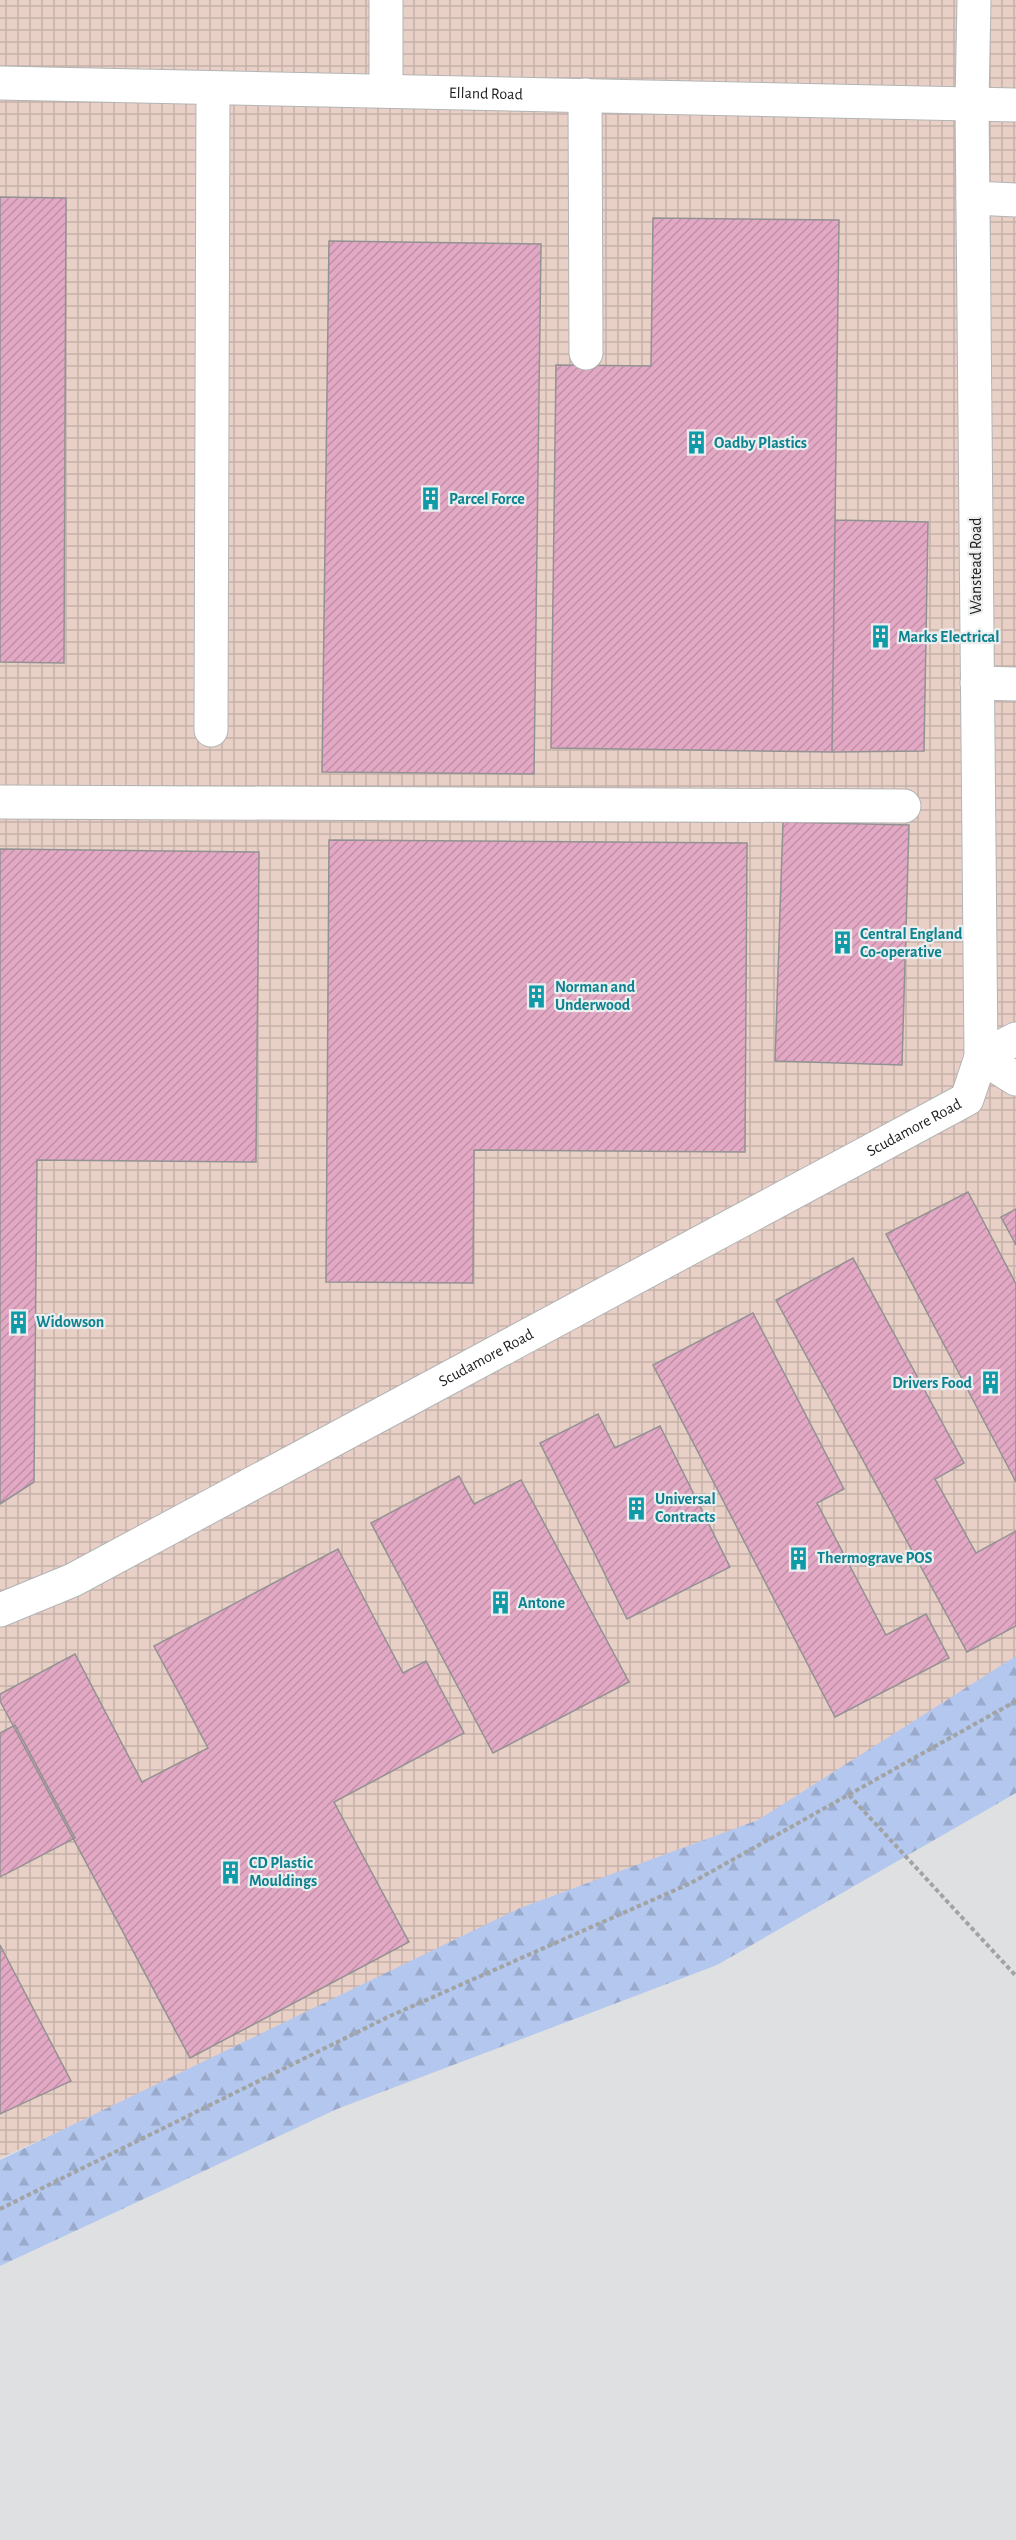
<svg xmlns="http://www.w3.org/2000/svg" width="1016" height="2540" viewBox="0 0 1016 2540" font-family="'Alegreya Sans',sans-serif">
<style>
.industrial{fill:url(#industrial-grid)}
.forest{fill:url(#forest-firs)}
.building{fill:url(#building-hatch);stroke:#939292;stroke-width:1.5}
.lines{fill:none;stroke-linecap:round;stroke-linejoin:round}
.minor-casing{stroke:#b3b4b5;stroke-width:35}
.path{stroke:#a2a3a3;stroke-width:4;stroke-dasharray:4.5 3;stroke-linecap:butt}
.minor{stroke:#fff;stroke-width:33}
.labels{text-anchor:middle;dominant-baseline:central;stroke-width:4.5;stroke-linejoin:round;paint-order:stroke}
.street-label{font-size:16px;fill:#1b1c1c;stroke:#ecedee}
.culture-label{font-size:16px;font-weight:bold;fill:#0d838f;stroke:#ecedee;text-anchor:start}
</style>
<defs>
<pattern id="industrial-grid" width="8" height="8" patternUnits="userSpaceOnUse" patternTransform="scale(1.5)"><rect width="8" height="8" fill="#e8d0c7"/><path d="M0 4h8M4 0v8" fill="none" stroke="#c6b2aa"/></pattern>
<pattern id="forest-firs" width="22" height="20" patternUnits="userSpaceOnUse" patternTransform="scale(1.5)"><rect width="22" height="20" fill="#b4c7ee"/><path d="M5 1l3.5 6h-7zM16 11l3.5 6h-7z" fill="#9aaacc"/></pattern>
<pattern id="building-hatch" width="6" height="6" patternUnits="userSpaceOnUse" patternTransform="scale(1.5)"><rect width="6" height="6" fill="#e2a8c4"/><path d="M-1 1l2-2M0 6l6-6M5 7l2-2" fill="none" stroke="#c190a8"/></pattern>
</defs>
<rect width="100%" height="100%" fill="#dfe0e1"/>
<path class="industrial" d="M 0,0 L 1016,0 L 1016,1671 L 758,1820 L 0,2158 Z"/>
<path class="forest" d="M 1016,1656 L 1016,1793 L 717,1965 L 337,2109 L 0,2266 L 0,2160 L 520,1908 L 758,1820 Z"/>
<path class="building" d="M 0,197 L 66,198 L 64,663 L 0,662 Z
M 653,218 L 839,220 L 832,752 L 551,748 L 556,365 L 651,366 Z
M 329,241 L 541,244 L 534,774 L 322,772 Z
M 835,520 L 928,522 L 924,751 L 832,752 Z
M 783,822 L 909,825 L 902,1065 L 775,1061 Z
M 329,840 L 747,843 L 745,1152 L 474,1150 L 473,1283 L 326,1282 Z
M 0,849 L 259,852 L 256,1162 L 37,1160 L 34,1482 L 0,1504 Z
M 968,1192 L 1016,1284 L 1016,1482 L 886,1234 Z
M 1016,1209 L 1016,1245 L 1001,1217 Z
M 853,1258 L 964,1463 L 935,1479 L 976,1553 L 1016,1531 L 1016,1626 L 967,1652 L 776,1300 Z
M 753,1313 L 844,1489 L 817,1503 L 886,1635 L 926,1614 L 949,1658 L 835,1717 L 653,1365 Z
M 598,1414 L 615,1448 L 660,1426 L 730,1567 L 627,1619 L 540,1443 Z
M 459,1476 L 474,1504 L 521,1480 L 629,1682 L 493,1753 L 371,1523 Z
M 338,1549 L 403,1673 L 426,1661 L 464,1733 L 334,1802 L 409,1942 L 190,2058 L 0,1701 L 0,1694 L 75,1654 L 142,1782 L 208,1748 L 154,1646 Z
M 15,1725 L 75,1838 L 0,1877 L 0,1733 Z
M 0,1945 L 71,2081 L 0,2114 Z"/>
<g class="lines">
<defs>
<g id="minor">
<path d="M 386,0 L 386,91"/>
<path id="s1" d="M 0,83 L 1016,105"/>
<path d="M 585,95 L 586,353"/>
<path d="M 973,198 L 1016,200"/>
<path d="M 977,683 L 1016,684"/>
<path d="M 211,730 L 213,88"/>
<path d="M 0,802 L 904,806"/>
<path d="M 981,1057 L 1016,1079"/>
<path d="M 981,1057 L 1016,1039"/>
<path id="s2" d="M 0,1610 L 73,1580 L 967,1099 L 981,1057 L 972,103 L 974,0"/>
</g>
</defs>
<use href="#minor" class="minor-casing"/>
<path class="path" d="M 849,1795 L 1016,1976
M 0,2209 L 390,2016 L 691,1883 L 1016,1701"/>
<use href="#minor" class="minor"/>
</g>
<defs>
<symbol id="building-bare" viewBox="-9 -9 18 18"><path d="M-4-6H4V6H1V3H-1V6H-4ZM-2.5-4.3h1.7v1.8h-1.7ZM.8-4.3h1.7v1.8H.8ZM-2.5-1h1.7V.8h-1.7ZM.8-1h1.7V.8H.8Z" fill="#0f9aa8" stroke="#ecedee" stroke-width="2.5" paint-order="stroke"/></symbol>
</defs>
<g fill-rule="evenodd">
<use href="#building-bare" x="680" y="426" width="33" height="33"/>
<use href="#building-bare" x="414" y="482" width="33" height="33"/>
<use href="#building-bare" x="864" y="620" width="33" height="33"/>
<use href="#building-bare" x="826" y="926" width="33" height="33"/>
<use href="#building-bare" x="520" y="980" width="33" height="33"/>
<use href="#building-bare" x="2" y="1306" width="33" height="33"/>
<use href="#building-bare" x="974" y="1366" width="33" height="33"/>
<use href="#building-bare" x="620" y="1492" width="33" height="33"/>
<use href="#building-bare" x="782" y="1542" width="33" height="33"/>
<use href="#building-bare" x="484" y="1586" width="33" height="33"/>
<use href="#building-bare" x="214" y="1856" width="33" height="33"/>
</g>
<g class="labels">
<g class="street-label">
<text stroke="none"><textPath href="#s1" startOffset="486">Elland Road</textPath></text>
<text transform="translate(976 566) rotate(-90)">Wanstead Road</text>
<text stroke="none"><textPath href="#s2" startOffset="1034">Scudamore Road</textPath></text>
<text stroke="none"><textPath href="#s2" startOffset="548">Scudamore Road</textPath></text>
</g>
<g class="culture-label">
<text x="714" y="443">Oadby Plastics</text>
<text x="449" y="499">Parcel Force</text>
<text x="898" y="637">Marks Electrical</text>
<text x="860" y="934">Central England<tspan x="860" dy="18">Co-operative</tspan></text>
<text x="555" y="987">Norman and<tspan x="555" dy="18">Underwood</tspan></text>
<text x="36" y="1322">Widowson</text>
<text x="972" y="1383" text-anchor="end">Drivers Food</text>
<text x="655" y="1499">Universal<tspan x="655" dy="18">Contracts</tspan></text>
<text x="817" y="1558">Thermograve POS</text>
<text x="518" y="1603">Antone</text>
<text x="249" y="1863">CD Plastic<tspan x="249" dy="18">Mouldings</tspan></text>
</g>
</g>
</svg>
